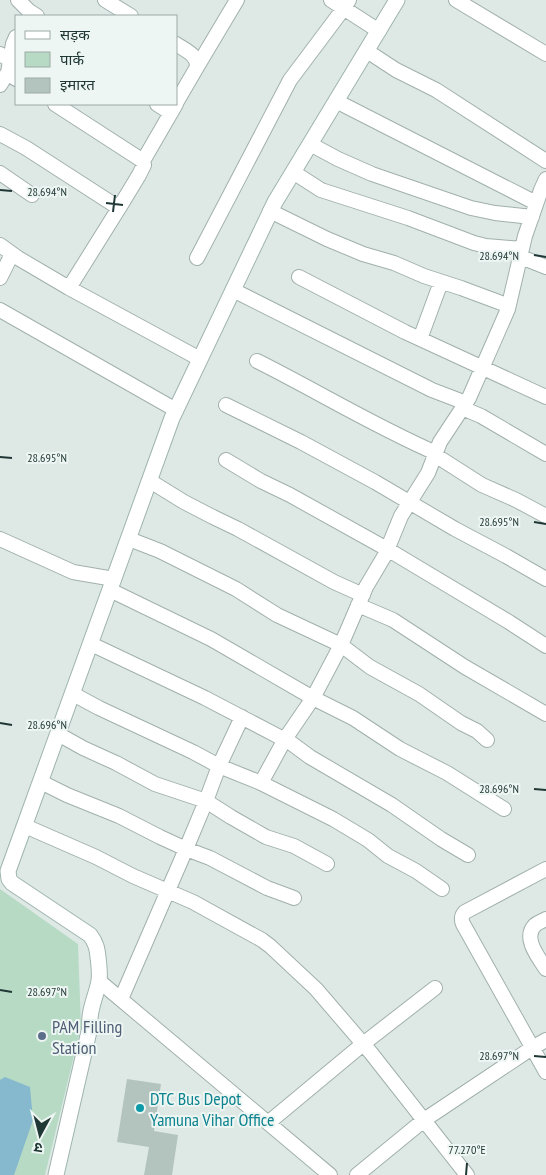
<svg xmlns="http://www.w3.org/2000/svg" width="546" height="1175" viewBox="0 0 546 1175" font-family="'PT Sans Narrow','Noto Sans Devanagari',sans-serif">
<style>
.green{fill:#b7dac5}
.water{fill:#86b9ce}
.building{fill:#b3c4bf}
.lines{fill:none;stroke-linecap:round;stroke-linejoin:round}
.street-casing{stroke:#a1b0ad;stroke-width:16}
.secondary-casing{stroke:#9eb4af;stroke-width:17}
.street{stroke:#fff;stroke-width:14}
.secondary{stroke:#fff;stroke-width:15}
.ticks{fill:none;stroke:#203835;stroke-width:2}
.service-dot{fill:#5c6f8a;stroke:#eef6f3;stroke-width:2}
.culture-dot{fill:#0f9aa8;stroke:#eef6f3;stroke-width:2}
.labels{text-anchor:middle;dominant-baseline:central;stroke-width:4;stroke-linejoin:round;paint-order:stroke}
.service-label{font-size:18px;fill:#4e5e75;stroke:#eef6f3;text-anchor:start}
.culture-label{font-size:18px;fill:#0d838f;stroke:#eef6f3;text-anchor:start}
.ticks-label{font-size:12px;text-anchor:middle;fill:#203835;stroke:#eef6f3;stroke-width:4;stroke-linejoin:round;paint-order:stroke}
</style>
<rect width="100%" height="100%" fill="#dee9e6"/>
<path class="green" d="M 0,889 L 78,944 L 81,1027 L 45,1175 L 0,1175 Z"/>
<path class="water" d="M 5,1077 L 30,1087 L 33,1120 L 14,1175 L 0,1175 L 0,1080 Z"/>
<path class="building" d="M 127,1079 L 161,1084 L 154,1131 L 178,1135 L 172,1175 L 144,1175 L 149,1147 L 117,1142 Z"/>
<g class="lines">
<defs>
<path id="street" d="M 18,0 L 29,11 L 37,16
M 105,0 L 131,16
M 331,0 L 379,31
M 456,0 L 546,54
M 176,44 C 185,50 198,55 197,67 L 176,103
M 367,51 L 396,70 L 436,90 L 546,161
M 0,54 L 10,60 L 13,44 L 16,37
M 10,60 L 8,73 L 16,79
M 197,67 L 237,0
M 0,85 L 8,72
M 336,101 L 536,203
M 55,104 L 143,161 L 144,165 L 139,175 L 119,208
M 157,104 L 171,113
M 0,134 L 26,148 L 119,208 L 69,288 L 200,359
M 310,144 L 338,159 L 372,174 L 471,208 L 495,213 L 532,217
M 143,161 L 176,104
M 293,172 L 321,190 L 408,218 L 474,243 L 486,246 L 522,249
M 0,173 L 32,195
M 270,211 L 327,239 L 363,254 L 394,263 L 424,276 L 461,288 L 504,304 L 509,304
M 0,245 L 18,258 L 69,288
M 521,257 L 546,267
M 197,258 L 290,80 L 344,8 L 349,0
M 299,277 L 405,332 L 546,397
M 0,278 L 12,254
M 233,290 L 432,390 L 466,403
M 0,310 L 176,410
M 420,339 L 441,282
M 257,361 C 317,391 374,426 436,453
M 226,405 L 301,442 L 375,482 L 455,529 L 506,556 L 546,579
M 462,408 L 481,416 L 546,454
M 435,455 L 482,485 L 516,500 L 546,516
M 226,460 L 261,481 L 290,495 L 387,549 L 509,622 L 546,646
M 150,481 L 184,502 L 213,517 L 238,529 L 334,582 L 363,595
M 0,539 L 73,572 L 114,579
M 129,539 L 160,551 L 236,589 L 277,615 L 341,645 L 366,587 L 385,555 L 401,516 L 428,473 L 440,442 L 469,398 L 508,309 L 525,236 L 541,190 L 546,179
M 110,590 L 211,639 L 313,698 L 353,718 L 400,749 L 447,773 L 504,809
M 358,605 L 393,620 L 465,667 L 546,714
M 91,644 L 205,698 L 291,743 L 310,757 L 392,805 L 441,839 L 468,855
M 73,694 L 99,708 L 193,752 L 219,766 L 261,783 L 333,819 L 368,840 L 388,856 L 416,871 L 442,889
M 58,734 L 83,748 L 116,763 L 155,784 L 206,801 L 231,817 L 266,837 L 294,846 L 327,864
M 41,782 L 67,795 L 119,816 L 160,837 L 186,849 L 210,858 L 267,888 L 294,898
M 261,783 L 285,739 L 313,698 L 341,645 L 370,667 L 419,694 L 461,723 L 477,731 L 487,740
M 25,826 L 96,857 L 133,876 L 193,902 L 262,940 L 270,946 L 316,989 L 371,1053 L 467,1175
M 546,869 L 465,912 C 461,916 461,919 463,924 L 546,1072
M 546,919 C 543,921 538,922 535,925 C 522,938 539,958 546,969
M 99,981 L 330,1175
M 121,999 L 186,849 L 206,801 L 219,766 L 242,717
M 268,1123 L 363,1044 L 435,988
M 357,1175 L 424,1120 L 532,1048 L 546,1040"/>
<path id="secondary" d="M 56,1175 L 90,1027 C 88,1011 96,997 99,981 C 100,973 99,965 98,957 C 97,948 96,943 90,935 L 12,883 L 9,879 L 8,871 L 172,418 L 275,202 L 397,0"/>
</defs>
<use href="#street" class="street-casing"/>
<use href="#secondary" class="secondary-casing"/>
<use href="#street" class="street"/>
<use href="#secondary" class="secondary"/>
</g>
<path class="ticks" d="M 0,190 L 12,191M 106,203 L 123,205M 113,212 L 115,195M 534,255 L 546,257M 0,457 L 12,458M 534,522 L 546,524M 0,723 L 12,725M 534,789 L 546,790M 0,990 L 12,992M 534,1056 L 546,1057M 466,1175 L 467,1163"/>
<circle class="service-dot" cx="42" cy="1036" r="5"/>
<circle class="culture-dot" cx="140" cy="1108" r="5"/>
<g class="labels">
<g class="service-label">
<text x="52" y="1026">PAM Filling<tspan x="52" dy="21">Station</tspan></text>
</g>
<g class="culture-label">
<text x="150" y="1098">DTC Bus Depot<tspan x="150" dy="21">Yamuna Vihar Office</tspan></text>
</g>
</g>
<g class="ticks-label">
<text x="47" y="196">28.694°N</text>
<text x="499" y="260">28.694°N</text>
<text x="47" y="462">28.695°N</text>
<text x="499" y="526">28.695°N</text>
<text x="47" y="729">28.696°N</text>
<text x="499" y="793">28.696°N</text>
<text x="47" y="996">28.697°N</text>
<text x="499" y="1060">28.697°N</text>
<text x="467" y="1154">77.270°E</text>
</g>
<rect x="15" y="15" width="162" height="90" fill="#eef6f3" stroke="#9caaa7"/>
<rect x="25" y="31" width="25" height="8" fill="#ffffff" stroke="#9caaa7"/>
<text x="60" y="40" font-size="15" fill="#203835">सड़क</text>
<rect x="25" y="52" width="25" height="15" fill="#b7dac5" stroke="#9caaa7"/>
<text x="60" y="65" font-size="15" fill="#203835">पार्क</text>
<rect x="25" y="78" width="25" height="15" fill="#b3c4bf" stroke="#9caaa7"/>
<text x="60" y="90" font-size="15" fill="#203835">इमारत</text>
<g transform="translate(40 1135) rotate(187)" stroke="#eef6f3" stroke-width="4" paint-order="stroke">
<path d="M0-4L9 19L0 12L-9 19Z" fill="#203835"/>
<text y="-8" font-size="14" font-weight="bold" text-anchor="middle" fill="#203835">उ</text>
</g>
</svg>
